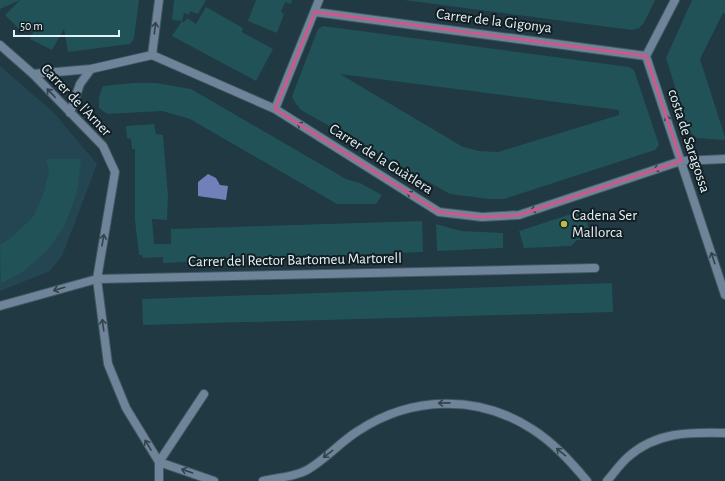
<svg xmlns="http://www.w3.org/2000/svg" width="725" height="481" viewBox="0 0 725 481" font-family="'Alegreya Sans',sans-serif">
<style>
.built{fill:#244652}
.water{fill:#7180b9}
.building{fill:#205257;fill-rule:evenodd}
.lines{fill:none;stroke-linecap:round;stroke-linejoin:round}
.minor-casing{stroke:#3f5760;stroke-width:10}
.minor{stroke:#6f8499;stroke-width:8}
.oneway{stroke:#33424c}
.marked{fill:none;stroke:#cc598a;stroke-width:3;stroke-linejoin:round}
.poi-dot{fill:#bcbf44;stroke:#131e23;stroke-width:1.5}
.labels{text-anchor:middle;dominant-baseline:central;stroke-width:4;stroke-linejoin:round;paint-order:stroke}
.street-label{font-size:15px;fill:#e3f2f8;stroke:#131e23}
.poi-label{font-size:15px;fill:#e3f2f8;stroke:#131e23;text-anchor:start}
</style>
<rect width="100%" height="100%" fill="#203943"/>
<path class="built" d="M 0,66 L 53,112 L 97,164 L 62,256 L 50,271 L 0,291 Z"/>
<path class="water" d="M 208,174 L 216,178 L 220,185 L 228,186 L 226,200 L 198,196 L 198,182 Z"/>
<path class="building" d="M 0,0 L 20,0 L 0,9 Z
M 20,0 L 139,0 L 134,38 L 130,44 L 68,52 L 64,29 L 52,50 L 30,39 L 39,20 L 22,32 L 5,15 Z
M 174,0 L 206,0 L 198,14 L 190,11 L 189,15 L 184,13 L 182,21 L 172,20 Z
M 256,0 L 292,0 L 291,4 L 285,2 L 281,12 L 284,14 L 277,33 L 248,21 Z
M 404,0 L 655,0 L 644,23 L 639,28 L 632,30 Z
M 692,0 L 725,0 L 725,14 L 723,13 L 700,59 L 725,137 L 725,139 L 723,140 L 697,138 L 689,132 L 666,58 Z
M 206,7 L 243,28 L 242,32 L 273,49 L 256,81 L 172,36 L 182,21 L 184,22 L 187,18 L 196,24 Z
M 323,26 L 629,67 L 634,70 L 659,145 L 655,150 L 504,199 L 489,199 L 450,194 L 301,110 L 296,104 L 292,97 L 294,91 L 318,29 ZM 340,74 L 619,110 L 619,115 L 498,152 L 479,151 L 463,147 Z
M 133,83 L 156,83 L 191,89 L 346,179 L 360,183 L 382,195 L 376,204 L 337,204 L 190,119 L 162,111 L 107,114 L 99,108 L 99,97 L 103,86 Z
M 154,124 L 156,134 L 163,135 L 168,196 L 167,220 L 152,219 L 154,244 L 171,244 L 171,229 L 422,221 L 423,252 L 163,263 L 163,257 L 143,258 L 142,255 L 139,255 L 135,220 L 135,149 L 132,149 L 131,139 L 127,138 L 126,126 Z
M 46,159 L 81,159 L 78,187 L 72,207 L 63,228 L 47,251 L 21,273 L 1,283 L 0,245 L 12,237 L 33,217 L 44,192 L 49,171 Z
M 583,210 L 592,239 L 577,240 L 571,246 L 524,248 L 519,231 Z
M 436,224 L 461,231 L 503,233 L 503,248 L 437,251 Z
M 612,283 L 613,312 L 143,325 L 142,299 Z"/>
<g class="lines">
<defs>
<path id="minor" d="M 675,0 L 646,56 L 725,295
M 315,12 L 646,56
M 0,45 L 33,74 L 103,146 L 115,172 L 97,279 L 108,364 L 126,408 L 159,462 L 159,481
M 152,55 L 159,0
M 33,74 L 91,69 L 152,55 L 275,109 L 439,212 L 482,217 L 519,215 L 681,161 L 725,159
M 275,109 L 319,0
M 70,113 L 80,84 L 91,69
M 0,306 L 97,279 L 595,268
M 204,394 L 159,462 L 214,481
M 263,481 C 276,478 293,477 305,471 C 323,462 340,442 358,431 C 411,396 478,394 532,429 C 554,443 571,462 587,481
M 607,481 C 614,473 620,464 628,457 C 656,432 689,432 725,433"/>
</defs>
<use href="#minor" class="minor-casing"/>
<use href="#minor" class="minor"/>
</g>
<defs><path id="oneway-shaft" d="M-6 0H5M1.5-3L5.5 0L1.5 3" fill="none" stroke-width="1.6" stroke-linecap="round" stroke-linejoin="round"/></defs>
<g class="oneway">
<use href="#oneway-shaft" transform="translate(155 28) rotate(-83)"/>
<use href="#oneway-shaft" transform="translate(51 93) rotate(-134)"/>
<use href="#oneway-shaft" transform="translate(668 121) rotate(-108)"/>
<use href="#oneway-shaft" transform="translate(302 126) rotate(-148)"/>
<use href="#oneway-shaft" transform="translate(659 168) rotate(162)"/>
<use href="#oneway-shaft" transform="translate(412 195) rotate(-148)"/>
<use href="#oneway-shaft" transform="translate(536 209) rotate(162)"/>
<use href="#oneway-shaft" transform="translate(103 240) rotate(-80)"/>
<use href="#oneway-shaft" transform="translate(713 258) rotate(-108)"/>
<use href="#oneway-shaft" transform="translate(59 289) rotate(164)"/>
<use href="#oneway-shaft" transform="translate(103 325) rotate(-98)"/>
<use href="#oneway-shaft" transform="translate(444 403) rotate(179)"/>
<use href="#oneway-shaft" transform="translate(148 445) rotate(-121)"/>
<use href="#oneway-shaft" transform="translate(561 452) rotate(-141)"/>
<use href="#oneway-shaft" transform="translate(328 454) rotate(143)"/>
<use href="#oneway-shaft" transform="translate(187 471) rotate(-161)"/>
</g>
<path class="marked" d="M 315,12 L 646,56 L 681,161 L 519,215 L 482,217 L 439,212 L 275,109 Z"/>
<circle class="poi-dot" cx="564" cy="224" r="4"/>
<g class="labels">
<g class="street-label">
<text transform="translate(494 21) rotate(7)">Carrer de la Gigonya</text>
<text transform="translate(76 100) rotate(46)">Carrer de l'Arner</text>
<text transform="translate(689 141) rotate(72)">costa de Saragossa</text>
<text transform="translate(381 159) rotate(32)">Carrer de la Guàtlera</text>
<text transform="translate(295 260) rotate(-1)">Carrer del Rector Bartomeu Martorell</text>
</g>
<g class="poi-label">
<text x="572" y="215">Cadena Ser<tspan x="572" dy="17">Mallorca</tspan></text>
</g>
</g>
<path d="M14 30v6h105v-6" fill="none" stroke="#e3f2f8" stroke-width="2"/>
<text x="20" y="30" font-size="12" fill="#e3f2f8" stroke="#131e23" stroke-width="3" paint-order="stroke">50 m</text>
</svg>
